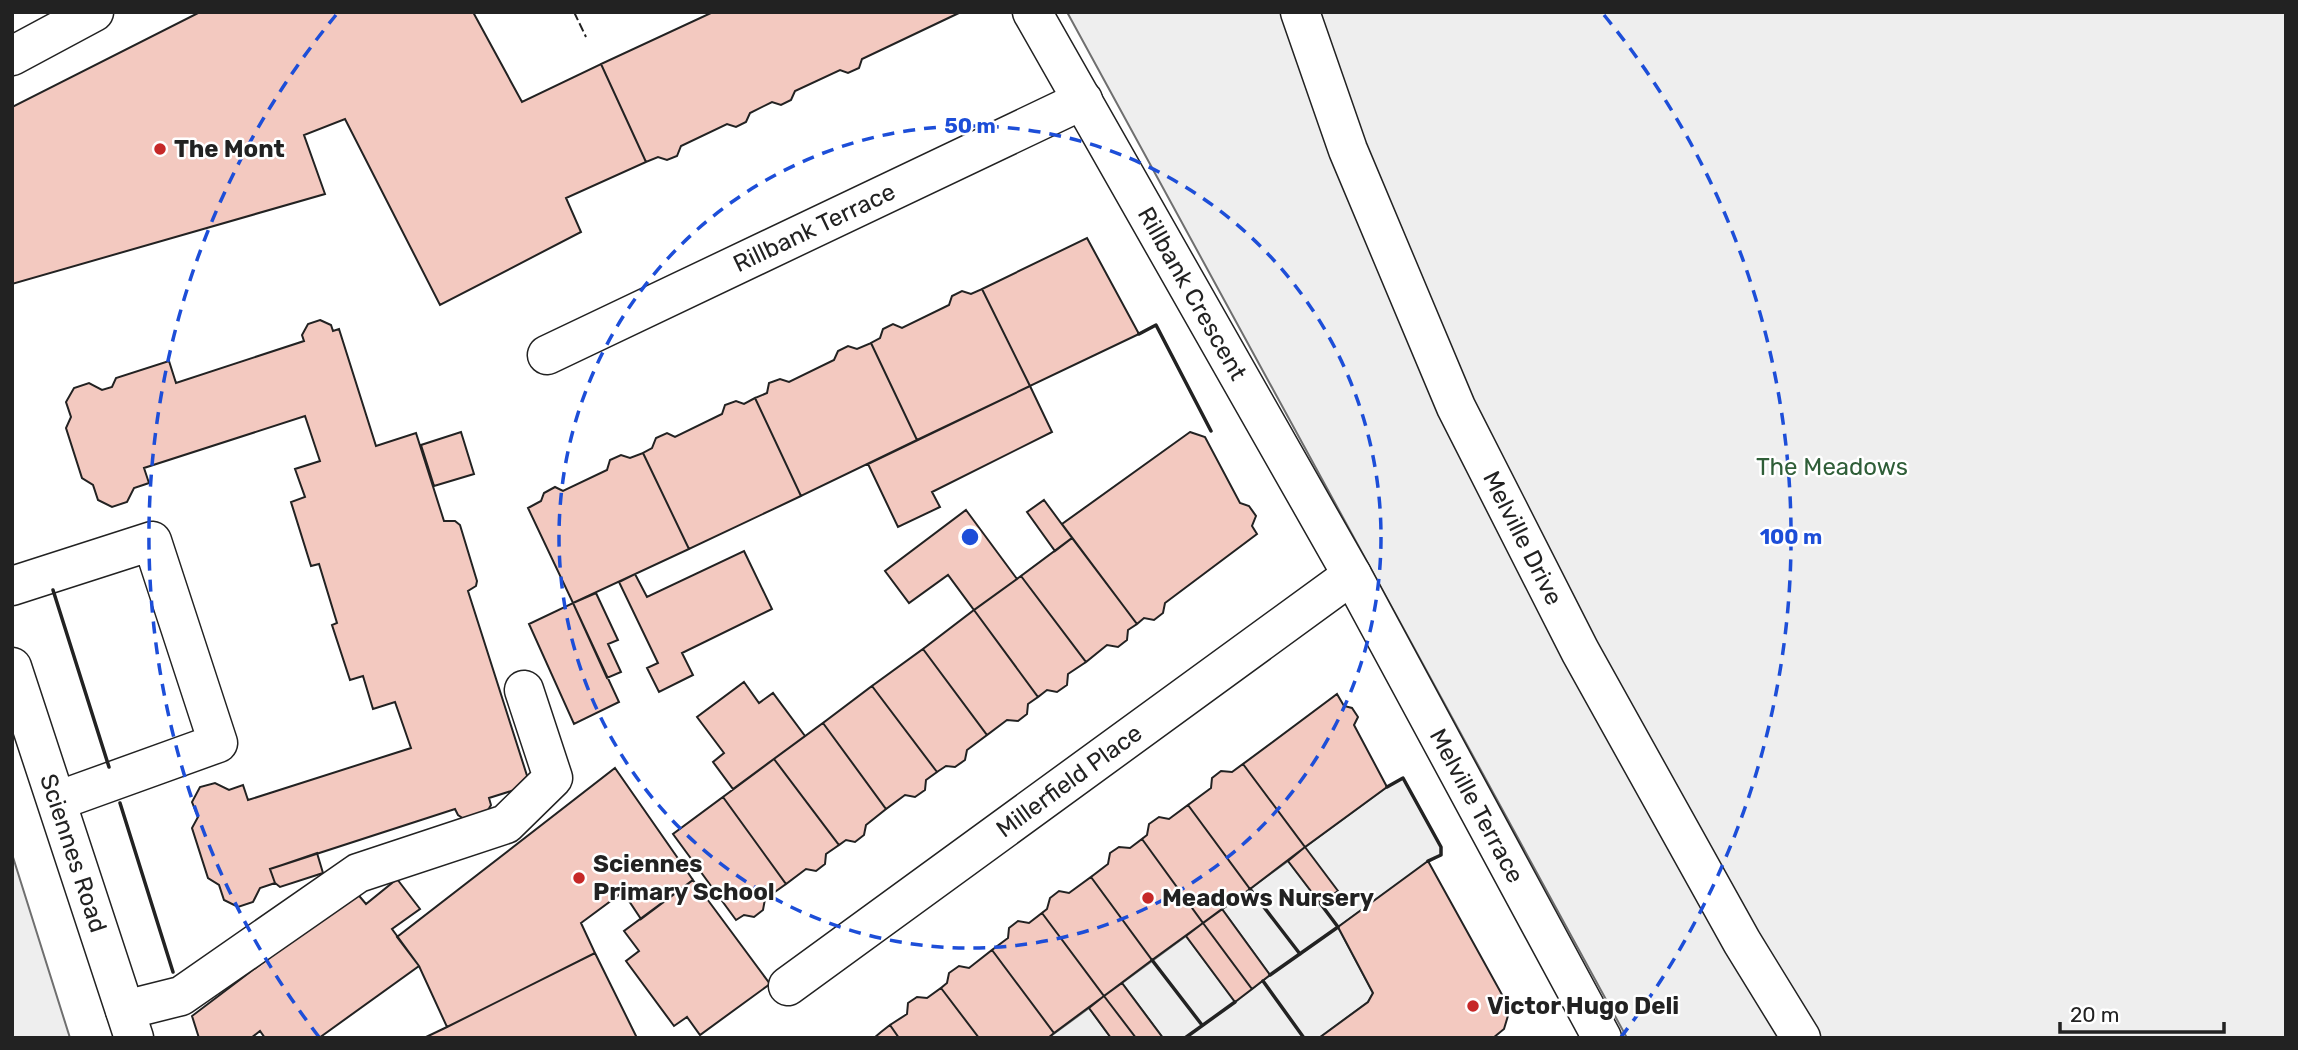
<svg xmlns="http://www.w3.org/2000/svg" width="2298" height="1050" viewBox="0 0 2298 1050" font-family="Rubik,sans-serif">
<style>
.green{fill:#eee;stroke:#6f6f6f;stroke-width:2}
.building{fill:#f3c9c0;stroke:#222;stroke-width:2}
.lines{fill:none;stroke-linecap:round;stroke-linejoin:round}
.minor-casing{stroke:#222;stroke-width:41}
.major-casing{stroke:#222;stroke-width:41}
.minor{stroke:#fff;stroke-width:38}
.major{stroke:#fff;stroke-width:38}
.fence{stroke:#222;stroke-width:2;stroke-dasharray:9 3.5;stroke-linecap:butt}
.wall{stroke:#222;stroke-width:3.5}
.ring{fill:none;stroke:#1d4ed8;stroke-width:3.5;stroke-dasharray:12 9}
.poi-dot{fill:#c62828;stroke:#fff;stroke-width:2.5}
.labels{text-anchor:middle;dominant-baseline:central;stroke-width:5;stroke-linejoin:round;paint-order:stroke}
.poi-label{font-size:24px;font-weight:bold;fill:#222;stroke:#fff;text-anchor:start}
.street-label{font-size:24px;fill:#222;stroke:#fff}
.park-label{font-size:24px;fill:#2f5e38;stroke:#fff}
.centre{fill:#1d4ed8;stroke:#fff;stroke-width:3.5}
.ring-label{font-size:21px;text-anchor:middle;font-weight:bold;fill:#1d4ed8;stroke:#fff;stroke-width:5;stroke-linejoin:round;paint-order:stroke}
</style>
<rect width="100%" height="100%" fill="#fff"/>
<path class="green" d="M 1067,12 L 2286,12 L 2286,1038 L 1627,1038 Z
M 1403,778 L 1441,847 L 1441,855 L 1428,862 L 1338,927 L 1373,993 L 1368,1002 L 1319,1038 L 1163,1038 L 1122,983 L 1186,936 L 1235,1001 L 1270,975 L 1222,909 L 1288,861 L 1320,903 L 1305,847 L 1387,787 Z
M 12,854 L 70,1038 L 12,1038 Z
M 1089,1008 L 1111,1038 L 1048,1038 Z"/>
<path class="building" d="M 200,12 L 473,12 L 522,102 L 601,64 L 646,162 L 566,198 L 581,232 L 440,305 L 345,119 L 304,135 L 325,194 L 12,284 L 12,107 Z
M 713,12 L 961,12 L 862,59 L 859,68 L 848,73 L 840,70 L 795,91 L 791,100 L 781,105 L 772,102 L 750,113 L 746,122 L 736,127 L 727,124 L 681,146 L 677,156 L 667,160 L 658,157 L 646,162 L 601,64 Z
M 1087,238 L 1139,334 L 1030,386 L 982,289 Z
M 982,289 L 1030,386 L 917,440 L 871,343 L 880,338 L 883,329 L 893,324 L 902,328 L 949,305 L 952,296 L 962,291 L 971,294 Z
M 320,320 L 331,325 L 333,331 L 339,329 L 376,446 L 416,433 L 444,521 L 455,521 L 460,525 L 477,581 L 476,586 L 468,591 L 530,785 L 489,798 L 491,805 L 485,815 L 467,821 L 458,815 L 455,809 L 270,869 L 275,883 L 260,888 L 253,902 L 238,907 L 224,900 L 219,885 L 208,878 L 192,828 L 198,817 L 192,802 L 200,787 L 215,783 L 229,790 L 243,785 L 248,800 L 411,748 L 395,702 L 373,709 L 363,676 L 350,680 L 332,625 L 337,623 L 319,564 L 311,566 L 291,502 L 305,497 L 295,469 L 320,461 L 305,416 L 144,468 L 149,483 L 134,488 L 127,502 L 112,507 L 98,500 L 93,485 L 82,478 L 66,428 L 71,417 L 66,402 L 74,388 L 89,383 L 102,390 L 112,387 L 116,378 L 169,361 L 176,383 L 304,341 L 302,335 L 308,324 Z
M 871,343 L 917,440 L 801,496 L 755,398 L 767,393 L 769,383 L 780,379 L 789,382 L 834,360 L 838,351 L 848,346 L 857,349 Z
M 1030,386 L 1052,432 L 932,492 L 940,507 L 898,527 L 868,464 Z
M 755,398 L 801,496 L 689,549 L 643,453 L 652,448 L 656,438 L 667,433 L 675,437 L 722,414 L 725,405 L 736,401 L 744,404 Z
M 461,432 L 474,474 L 434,486 L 421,445 Z
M 1190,432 L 1205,437 L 1240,503 L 1249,506 L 1256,516 L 1252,526 L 1257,534 L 1165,603 L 1163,613 L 1154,620 L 1144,618 L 1137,624 L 1062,524 Z
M 643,453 L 689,549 L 573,603 L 528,508 L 541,501 L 544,493 L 555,487 L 563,491 L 607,470 L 610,460 L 621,455 L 630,458 Z
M 1044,500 L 1072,538 L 1055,551 L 1027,512 Z
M 966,510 L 1017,579 L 974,610 L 948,575 L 909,603 L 885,571 Z
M 1072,538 L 1137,624 L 1128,630 L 1127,640 L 1118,647 L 1107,645 L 1086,662 L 1021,576 Z
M 744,551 L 772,609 L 682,653 L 693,675 L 659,692 L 647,668 L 658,663 L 619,582 L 635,574 L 647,597 Z
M 1021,576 L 1086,662 L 1068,674 L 1067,685 L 1057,692 L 1047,690 L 1038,697 L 974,610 Z
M 596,593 L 618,640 L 608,644 L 621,672 L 607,678 L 573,603 Z
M 573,603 L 619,702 L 574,724 L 529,624 Z
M 974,610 L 1038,697 L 1028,704 L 1027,714 L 1018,721 L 1007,720 L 987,735 L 923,649 Z
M 923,649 L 987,735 L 967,750 L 965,760 L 955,767 L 946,766 L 937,772 L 872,686 Z
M 744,682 L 759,703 L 773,693 L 805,736 L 733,789 L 713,762 L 724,753 L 697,717 Z
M 872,686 L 937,772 L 926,780 L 925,790 L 915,797 L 905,795 L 886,809 L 823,723 Z
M 1337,694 L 1344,706 L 1352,708 L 1358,717 L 1354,725 L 1387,787 L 1305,847 L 1243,764 Z
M 823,723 L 886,809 L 866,825 L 864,835 L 855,842 L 846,840 L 839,845 L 774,759 Z
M 774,759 L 839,845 L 826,854 L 825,864 L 816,871 L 806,869 L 786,884 L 723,797 Z
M 1243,764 L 1305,847 L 1250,889 L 1188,805 L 1211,788 L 1212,778 L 1221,771 L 1232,772 Z
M 615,768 L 693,880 L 641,919 L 623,892 L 581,923 L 595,953 L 447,1027 L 419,966 L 397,937 Z
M 723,797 L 786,884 L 765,899 L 763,910 L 754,917 L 744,915 L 736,920 L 673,834 Z
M 1188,805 L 1250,889 L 1203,923 L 1142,839 L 1147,835 L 1149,824 L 1159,817 L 1169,819 Z
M 1142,839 L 1203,923 L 1152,960 L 1091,877 L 1108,864 L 1110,853 L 1119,847 L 1130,848 Z
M 1305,847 L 1338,891 L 1320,903 L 1288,861 Z
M 317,853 L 323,873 L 280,887 L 275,883 L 270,869 Z
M 1428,861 L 1510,1009 L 1504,1029 L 1493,1038 L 1319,1038 L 1368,1002 L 1373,993 L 1338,927 Z
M 1091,877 L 1152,960 L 1104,996 L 1042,913 L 1047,909 L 1050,898 L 1059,891 L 1069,893 Z
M 397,879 L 420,909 L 392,929 L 419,966 L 319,1038 L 265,1038 L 260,1031 L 251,1038 L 199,1038 L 192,1016 L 356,892 L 366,904 Z
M 693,880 L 770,984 L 700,1035 L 687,1017 L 674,1026 L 626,961 L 639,951 L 624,931 Z
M 1222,909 L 1270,975 L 1252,989 L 1203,923 Z
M 1042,913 L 1104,996 L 1054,1033 L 992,950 L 1008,938 L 1009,928 L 1018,921 L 1029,923 Z
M 1203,923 L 1252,989 L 1235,1002 L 1186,936 Z
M 992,950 L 1054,1033 L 1048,1038 L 979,1038 L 941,988 L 947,983 L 949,973 L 959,966 L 969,968 Z
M 595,953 L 637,1038 L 424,1038 L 447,1027 Z
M 1122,983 L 1163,1038 L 1136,1038 L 1104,996 Z
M 941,988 L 979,1038 L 899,1038 L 890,1025 L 907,1014 L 908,1003 L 917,997 L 927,998 Z
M 1104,996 L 1136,1038 L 1111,1038 L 1089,1008 Z
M 890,1025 L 899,1038 L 874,1038 L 881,1032 Z"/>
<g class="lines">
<defs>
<g id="minor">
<path id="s1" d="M 1032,12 L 1352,575 L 1602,1038"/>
<path d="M 12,56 L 94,12"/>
<path id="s2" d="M 547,355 L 1083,100"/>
<path d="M 12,586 L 152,541 L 218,743 L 57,801"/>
<path id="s3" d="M 12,667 L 134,1038"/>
<path id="s4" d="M 788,986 L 1352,575"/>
<path d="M 125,1010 L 181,996 L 358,873 L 506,824 L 553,778 L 524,690"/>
</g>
<g id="major">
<path id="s5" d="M 1300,12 L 1348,150 L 1456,407 L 1580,651 L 1742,942 L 1801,1038"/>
</g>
</defs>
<use href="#minor" class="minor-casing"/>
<use href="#major" class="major-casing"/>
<use href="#minor" class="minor"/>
<use href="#major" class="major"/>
<path class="fence" d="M 574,12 L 586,37"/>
<path class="wall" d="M 1139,334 L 1156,325 L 1211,431
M 53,590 L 109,767
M 1387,787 L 1403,778 L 1441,847 L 1441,855 L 1428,861
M 120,803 L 173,972
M 1250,889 L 1300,954
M 1152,960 L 1202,1025
M 1270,975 L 1338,927 L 1320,903
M 1263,981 L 1304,1038
M 1185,1038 L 1235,1002"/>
</g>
<g class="ring">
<circle cx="970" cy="537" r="411"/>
<path d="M319 1037A821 821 0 0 1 336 15M1604 15A821 821 0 0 1 1621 1037"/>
</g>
<g class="poi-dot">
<circle cx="160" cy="149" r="7"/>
<circle cx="579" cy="878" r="7"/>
<circle cx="1148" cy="898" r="7"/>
<circle cx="1473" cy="1006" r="7"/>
</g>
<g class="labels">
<g class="poi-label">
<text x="174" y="149">The Mont</text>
<text x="593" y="864">Sciennes<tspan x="593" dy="28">Primary School</tspan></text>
<text x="1162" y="898">Meadows Nursery</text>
<text x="1487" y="1006">Victor Hugo Deli</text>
</g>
<g class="street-label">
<text stroke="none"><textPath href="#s2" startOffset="296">Rillbank Terrace</textPath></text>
<text stroke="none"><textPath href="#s1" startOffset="324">Rillbank Crescent</textPath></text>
<text stroke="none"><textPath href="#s5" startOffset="572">Melville Drive</textPath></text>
<text stroke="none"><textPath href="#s4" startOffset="348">Millerfield Place</textPath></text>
<text stroke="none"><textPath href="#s1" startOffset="910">Melville Terrace</textPath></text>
<text stroke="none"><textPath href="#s3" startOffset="196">Sciennes Road</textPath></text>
</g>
<g class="park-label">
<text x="1832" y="467">The Meadows</text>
</g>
</g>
<circle cx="970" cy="537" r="10" class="centre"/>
<g class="ring-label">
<text x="970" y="133">50 m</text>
<text x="1791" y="544">100 m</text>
</g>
<rect width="2298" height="1050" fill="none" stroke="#222222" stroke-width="28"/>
<path d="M2060 1022v10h164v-10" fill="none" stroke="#222222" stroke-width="3.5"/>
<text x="2070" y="1022" font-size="21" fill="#222222" stroke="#ffffff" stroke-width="5" paint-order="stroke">20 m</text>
</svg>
